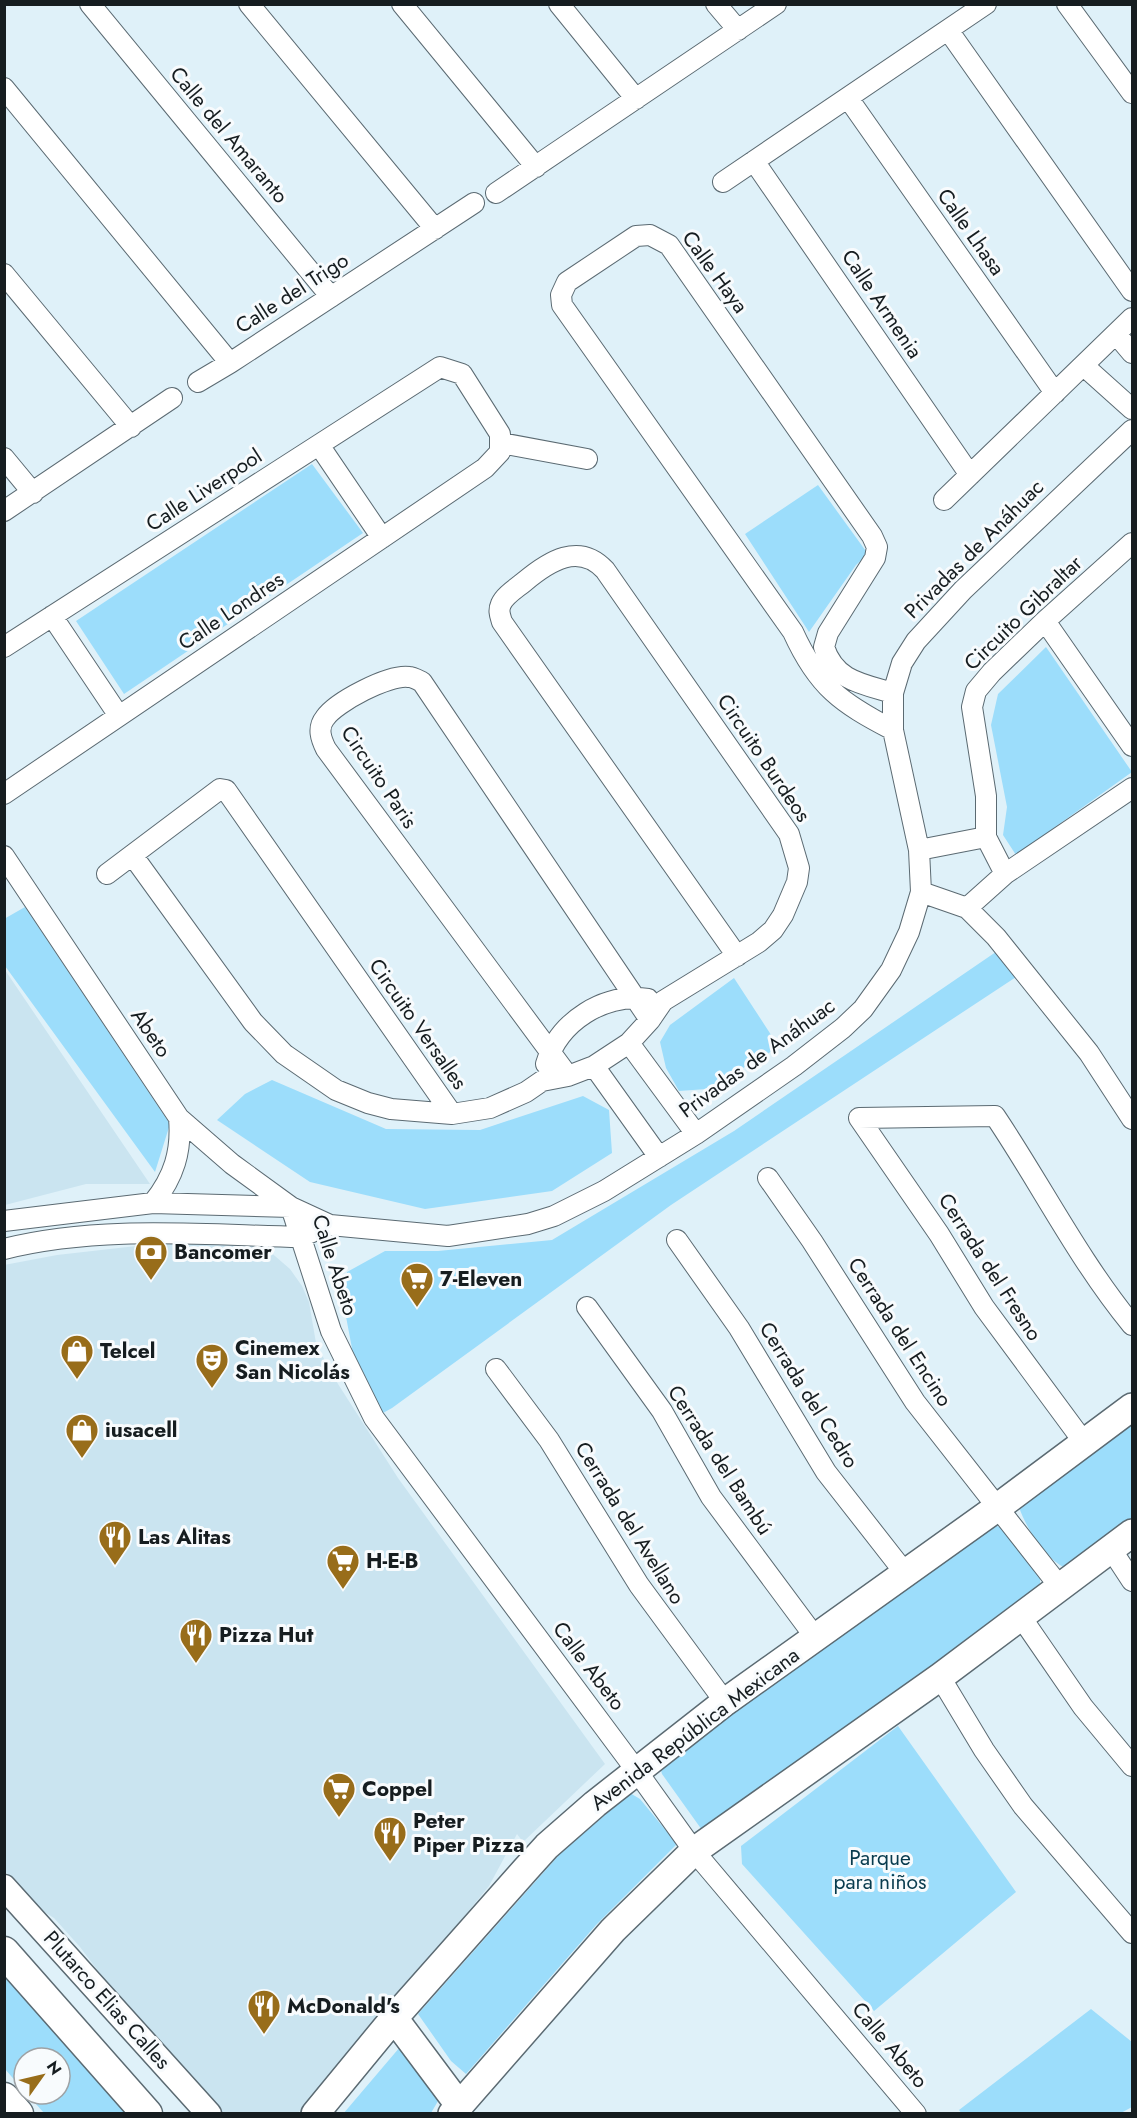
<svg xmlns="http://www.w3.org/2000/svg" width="1137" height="2118" viewBox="0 0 1137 2118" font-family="Jost,sans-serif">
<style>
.built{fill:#cae4f0}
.green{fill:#9cddfb}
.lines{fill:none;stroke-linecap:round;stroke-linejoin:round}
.minor-casing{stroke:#5b6a72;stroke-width:22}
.tertiary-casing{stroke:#5b6a72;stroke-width:27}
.secondary-casing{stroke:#5b6a72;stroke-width:30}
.primary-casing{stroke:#5b6a72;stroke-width:33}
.minor{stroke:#fff;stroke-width:20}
.tertiary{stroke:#fff;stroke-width:24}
.secondary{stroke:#fff;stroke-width:27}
.primary{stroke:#fff;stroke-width:30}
.labels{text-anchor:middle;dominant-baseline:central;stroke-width:6;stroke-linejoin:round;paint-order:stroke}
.street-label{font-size:21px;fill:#161d20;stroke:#f8fbfd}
.poi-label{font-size:21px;font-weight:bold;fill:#161d20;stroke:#f8fbfd;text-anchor:start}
.park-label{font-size:21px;fill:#083b4e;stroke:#f8fbfd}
</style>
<rect width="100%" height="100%" fill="#dff1f9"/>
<path class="built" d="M 4,970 L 5,970 L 150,1184 L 86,1184 L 5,1205 Z
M 206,1243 L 247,1243 L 268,1250 L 290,1269 L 302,1286 L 309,1302 L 316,1343 L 331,1373 L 398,1478 L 605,1764 L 523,1842 L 517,1834 L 489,1886 L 405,1989 L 298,2113 L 219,2113 L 120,2000 L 80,1947 L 54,1918 L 38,1908 L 5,1871 L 4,1265 L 57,1255 L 154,1244 Z"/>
<path class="green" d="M 312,464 L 363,533 L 124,694 L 76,621 Z
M 818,485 L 868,554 L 856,565 L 809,632 L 745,534 Z
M 1046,647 L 1132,772 L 1016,855 L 1003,835 L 1007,807 L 991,725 L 998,694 Z
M 25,907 L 170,1124 L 155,1172 L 5,966 L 4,919 Z
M 1009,943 L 1025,971 L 671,1205 L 392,1408 L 374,1418 L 357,1375 L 344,1306 L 347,1272 L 385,1251 L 438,1251 L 552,1240 L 734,1131 Z
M 734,978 L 779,1047 L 707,1089 L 679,1091 L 666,1068 L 660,1042 L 670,1025 Z
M 272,1080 L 386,1129 L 480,1130 L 583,1096 L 609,1110 L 612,1153 L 552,1191 L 425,1209 L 310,1182 L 217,1120 L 245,1094 Z
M 1132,1417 L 1132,1526 L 1066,1568 C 1046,1560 1026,1528 1019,1507 Z
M 991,1524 L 1006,1529 L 1040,1574 L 1040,1589 L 702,1830 L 662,1774 L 660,1767 L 663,1760 Z
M 898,1726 L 1016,1892 L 874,2011 L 742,1864 L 741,1846 Z
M 630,1793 L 640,1799 L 677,1844 L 596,1925 L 466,2074 L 451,2061 L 418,2014 L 559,1855 Z
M 4,1968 L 130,2113 L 44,2113 L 27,2094 L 60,2094 L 60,2058 L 24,2058 L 24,2091 L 5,2069 Z
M 1091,2009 L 1132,2042 L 1132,2107 L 1119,2114 L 962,2114 L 959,2110 Z
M 400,2047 L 441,2096 L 431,2113 L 343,2114 Z"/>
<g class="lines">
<defs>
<path id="minor" d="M 90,4 L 331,297
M 249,4 L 435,229
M 402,4 L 536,167
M 559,4 L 636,99
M 716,4 L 738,30
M 1067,4 L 1132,93
M 948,30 L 1132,291
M 4,88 L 230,363 L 474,203
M 848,98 L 1055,393
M 754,161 L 970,475
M 723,182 L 986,4
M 496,193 L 776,4
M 4,274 L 131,427
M 1116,334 L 1132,353
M 1084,366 L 1132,409
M 198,382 L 230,363
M 501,443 L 587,459
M 319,445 L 382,538
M 4,458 L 33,493
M 944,500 L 1132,318
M 4,511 L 172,398
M 52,616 L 119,716
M 1045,621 L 1132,746
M 4,647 L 440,367 L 462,374 L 500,434 L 500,452 L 485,468 L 4,794
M 893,730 C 841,703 818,687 793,632 L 562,305 L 561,295 L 567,282 L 636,236 L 650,235 L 669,245 L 872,536 L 877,547 L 875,558 L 828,633 L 824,647 C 835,681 862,684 893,693
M 919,850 L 986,837
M 4,856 L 179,1118 L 232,1164 L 291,1207 L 331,1331 L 374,1418 L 636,1770 L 694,1851 L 916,2114
M 133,856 L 253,1022 L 284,1054 L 336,1090 L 368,1103 L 391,1109 L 452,1114 L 490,1108 L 526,1092 L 542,1081 L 568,1076 L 594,1066 L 629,1043 L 650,1020 L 663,1001 L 759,942 L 773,930 L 783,915 L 797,882 L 799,868 L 789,834 L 605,570 C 579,542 549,561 524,582 C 517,588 505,595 501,604 C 498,611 500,615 502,622 L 737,956
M 107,874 L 220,789 L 226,790 L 452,1114
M 1005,874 L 986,837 L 986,796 L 972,707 L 976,691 L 992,672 L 1045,621 L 1132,543
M 921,892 L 967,908 L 996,937 L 1089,1053 L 1132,1119
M 967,908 L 1005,874 L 1132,788
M 629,1043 L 696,1134
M 546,1064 C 559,1021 604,993 648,999
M 594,1066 L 659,1157
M 568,1076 L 326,749 C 321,739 317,728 325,718 C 336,702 389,674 409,677 C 413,677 418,680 422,682 L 650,1020
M 859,1118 L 939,1234 L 984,1307 L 1083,1441
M 859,1118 L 995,1116 C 1042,1186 1078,1259 1132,1325
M 768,1178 L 812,1241 L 915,1402 L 1060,1587
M 153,1203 C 174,1177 182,1151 179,1118
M 4,1221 L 153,1203 L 291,1207 L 330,1225 L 448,1236 L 528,1224 L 554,1216 L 604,1191 L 696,1134 L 794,1066 L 843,1028 L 863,1009 L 891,970 L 909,932 L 921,892 L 919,850 L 893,730 L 893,693 L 902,663 L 916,641 L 963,590 L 1132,430
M 677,1240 L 739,1328 L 826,1472 L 905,1573
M 4,1249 C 100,1225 203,1235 300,1237 L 312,1232
M 587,1307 L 662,1411 L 711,1497 L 815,1637
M 496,1369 L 549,1440 L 639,1585 L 725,1702
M 1111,1549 L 1132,1581
M 1021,1617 L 1083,1707 L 1132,1766
M 940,1677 L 984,1750 L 1023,1806 L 1132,1933"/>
<path id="tertiary" d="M 4,1887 L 209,2114"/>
<path id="secondary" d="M 394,2018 L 459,2105
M 315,2114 L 394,2018 L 527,1868 L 547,1846 L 595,1804 L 725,1702 L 998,1507 L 1132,1407
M 452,2114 L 613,1930 L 694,1851 L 940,1677 L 1132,1533"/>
<path id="primary" d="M 4,1952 L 147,2114
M 4,2098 L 18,2114"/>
</defs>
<use href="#minor" class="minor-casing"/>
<use href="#tertiary" class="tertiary-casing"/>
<use href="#secondary" class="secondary-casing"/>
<use href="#primary" class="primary-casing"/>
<use href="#minor" class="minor"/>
<use href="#tertiary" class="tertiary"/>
<use href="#secondary" class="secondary"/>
<use href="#primary" class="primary"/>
</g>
<defs>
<symbol id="bank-pin" viewBox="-11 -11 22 30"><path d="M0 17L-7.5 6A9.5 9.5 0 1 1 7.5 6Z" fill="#986d1a" stroke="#f8fbfd"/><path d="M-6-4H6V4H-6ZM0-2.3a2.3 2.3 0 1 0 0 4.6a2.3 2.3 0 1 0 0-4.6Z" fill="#fff"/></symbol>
<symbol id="supermarket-pin" viewBox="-11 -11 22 30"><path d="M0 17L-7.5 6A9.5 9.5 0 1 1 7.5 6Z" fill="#986d1a" stroke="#f8fbfd"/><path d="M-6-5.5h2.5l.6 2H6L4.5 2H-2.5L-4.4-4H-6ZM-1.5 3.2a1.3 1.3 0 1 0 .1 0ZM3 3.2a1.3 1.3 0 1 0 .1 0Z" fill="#fff"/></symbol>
<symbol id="shop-pin" viewBox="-11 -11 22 30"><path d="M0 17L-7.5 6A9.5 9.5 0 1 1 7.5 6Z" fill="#986d1a" stroke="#f8fbfd"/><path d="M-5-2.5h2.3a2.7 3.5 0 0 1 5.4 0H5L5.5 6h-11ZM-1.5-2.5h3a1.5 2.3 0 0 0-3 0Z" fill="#fff"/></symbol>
<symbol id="theatre-pin" viewBox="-11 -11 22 30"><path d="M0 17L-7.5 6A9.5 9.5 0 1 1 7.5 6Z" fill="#986d1a" stroke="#f8fbfd"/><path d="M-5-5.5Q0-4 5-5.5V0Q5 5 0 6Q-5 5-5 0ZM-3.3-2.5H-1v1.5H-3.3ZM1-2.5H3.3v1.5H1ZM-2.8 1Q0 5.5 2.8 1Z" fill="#fff"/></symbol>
<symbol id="restaurant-pin" viewBox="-11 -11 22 30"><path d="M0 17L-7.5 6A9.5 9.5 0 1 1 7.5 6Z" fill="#986d1a" stroke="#f8fbfd"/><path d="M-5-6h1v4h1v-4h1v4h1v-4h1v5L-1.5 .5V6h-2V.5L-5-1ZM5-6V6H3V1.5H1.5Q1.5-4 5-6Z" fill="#fff"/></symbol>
</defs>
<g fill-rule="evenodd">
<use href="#bank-pin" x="132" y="1233" width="38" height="52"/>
<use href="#supermarket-pin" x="398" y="1260" width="38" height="52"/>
<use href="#shop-pin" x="58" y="1332" width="38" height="52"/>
<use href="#theatre-pin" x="193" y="1341" width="38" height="52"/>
<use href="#shop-pin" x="63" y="1411" width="38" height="52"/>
<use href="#restaurant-pin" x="96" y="1518" width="38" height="52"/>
<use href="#supermarket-pin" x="324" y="1542" width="38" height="52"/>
<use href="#restaurant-pin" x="177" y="1616" width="38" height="52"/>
<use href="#supermarket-pin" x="320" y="1770" width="38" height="52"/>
<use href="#restaurant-pin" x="371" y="1814" width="38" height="52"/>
<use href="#restaurant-pin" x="245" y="1987" width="38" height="52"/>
</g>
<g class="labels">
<g class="street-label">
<text transform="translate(229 135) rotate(50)">Calle del Amaranto</text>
<text transform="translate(971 232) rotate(55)">Calle Lhasa</text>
<text transform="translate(715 272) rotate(54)">Calle Haya</text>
<text transform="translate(292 293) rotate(-33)">Calle del Trigo</text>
<text transform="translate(882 304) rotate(56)">Calle Armenia</text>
<text transform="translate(204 490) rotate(-33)">Calle Liverpool</text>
<text transform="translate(974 549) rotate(-45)">Privadas de Anáhuac</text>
<text transform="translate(231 611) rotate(-34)">Calle Londres</text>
<text transform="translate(1023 613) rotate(-44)">Circuito Gibraltar</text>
<text transform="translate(764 758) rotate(56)">Circuito Burdeos</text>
<text transform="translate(379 777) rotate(56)">Circuito Paris</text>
<text transform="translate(418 1024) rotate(55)">Circuito Versalles</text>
<text transform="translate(151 1033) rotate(56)">Abeto</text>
<text transform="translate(757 1058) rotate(-36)">Privadas de Anáhuac</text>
<text transform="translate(335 1265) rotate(72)">Calle Abeto</text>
<text transform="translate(990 1267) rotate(57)">Cerrada del Fresno</text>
<text transform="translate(900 1332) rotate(57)">Cerrada del Encino</text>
<text transform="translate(809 1395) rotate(58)">Cerrada del Cedro</text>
<text transform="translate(720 1460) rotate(57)">Cerrada del Bambú</text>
<text transform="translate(630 1523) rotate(58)">Cerrada del Avellano</text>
<text transform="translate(589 1666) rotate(53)">Calle Abeto</text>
<text transform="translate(695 1729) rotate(-37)">Avenida República Mexicana</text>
<text transform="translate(107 2000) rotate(48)">Plutarco Elias Calles</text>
<text transform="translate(890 2045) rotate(50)">Calle Abeto</text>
</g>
<g class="poi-label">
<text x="174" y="1252">Bancomer</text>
<text x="440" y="1279">7-Eleven</text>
<text x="235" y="1348">Cinemex<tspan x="235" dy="24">San Nicolás</tspan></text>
<text x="100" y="1351">Telcel</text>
<text x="105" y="1430">iusacell</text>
<text x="138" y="1537">Las Alitas</text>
<text x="366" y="1561">H-E-B</text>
<text x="219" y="1635">Pizza Hut</text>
<text x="362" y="1789">Coppel</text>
<text x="413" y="1821">Peter<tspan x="413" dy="24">Piper Pizza</tspan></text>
<text x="287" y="2006">McDonald's</text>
</g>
<g class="park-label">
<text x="880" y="1858">Parque<tspan x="880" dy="24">para niños</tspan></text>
</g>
</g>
<rect width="1137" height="2118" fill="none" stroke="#161d20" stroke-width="12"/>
<g transform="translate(42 2076) rotate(56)"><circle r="28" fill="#f8fbfd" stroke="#9ea2a5" stroke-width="1.5"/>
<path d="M0-4.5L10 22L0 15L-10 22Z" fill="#986d1a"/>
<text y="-9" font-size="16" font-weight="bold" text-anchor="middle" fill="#161d20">N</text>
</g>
</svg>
